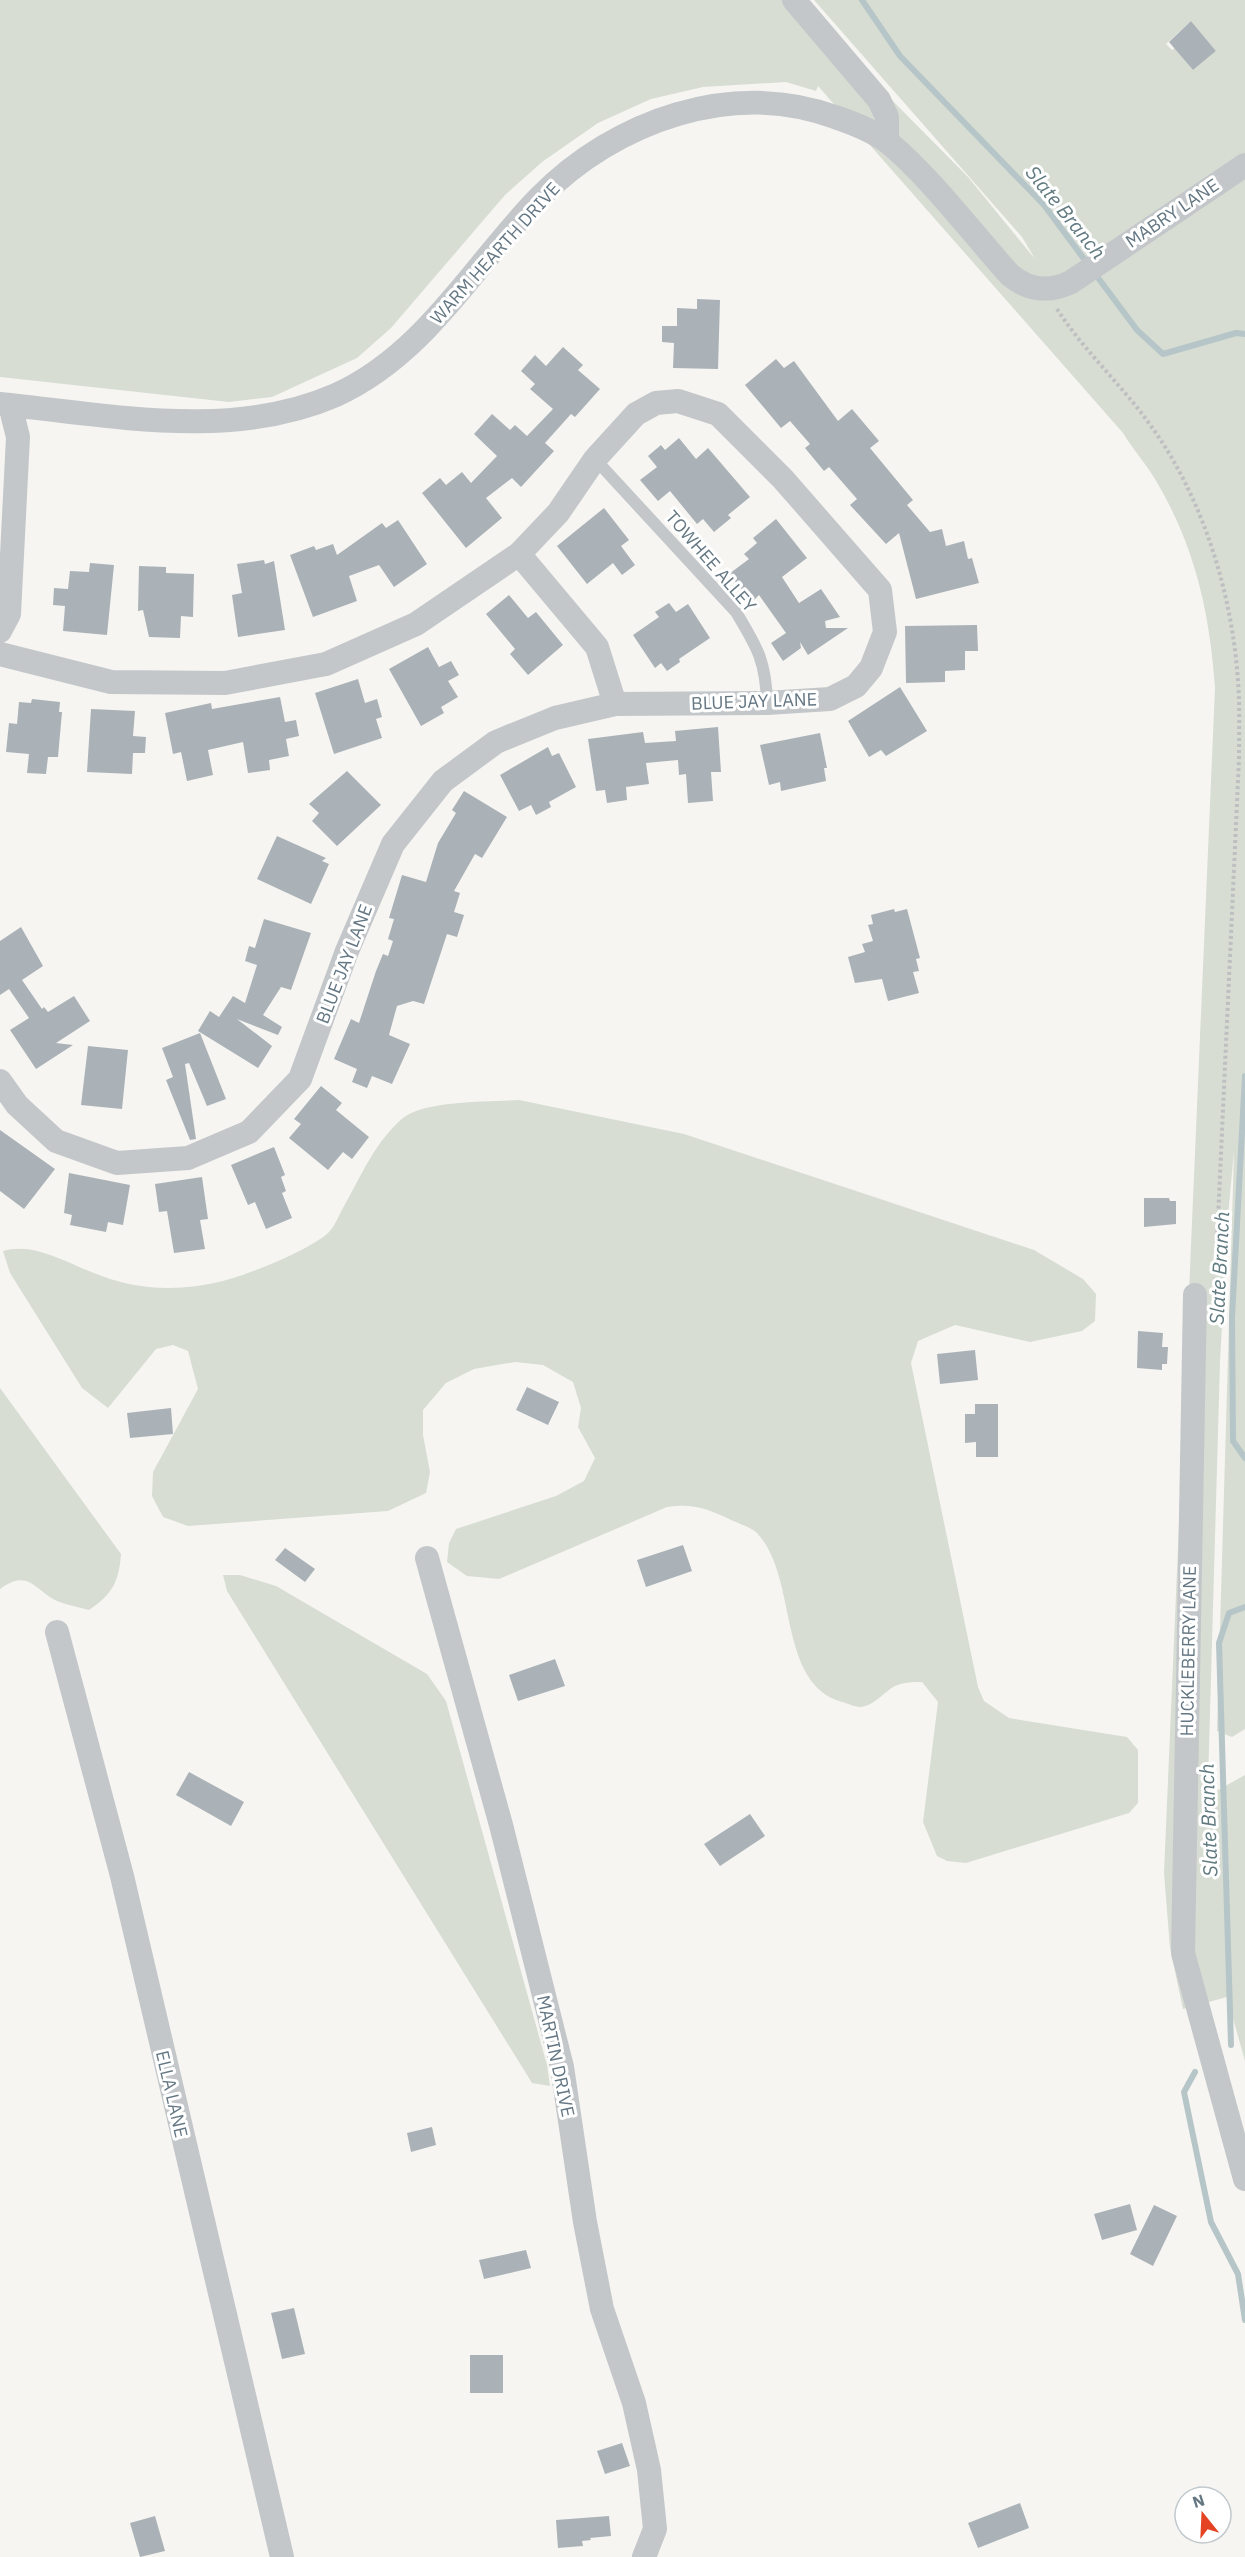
<svg xmlns="http://www.w3.org/2000/svg" width="1245" height="2557" viewBox="0 0 1245 2557" font-family="'IBM Plex Sans',sans-serif">
<style>
.green{fill:#d7ddd3;fill-rule:evenodd}
.lines{fill:none;stroke-linecap:round;stroke-linejoin:round}
.stream{stroke:#b6c5c7;stroke-width:6}
.building{fill:#aab2b7}
.path{stroke:#bdbfc1;stroke-width:4;stroke-dasharray:3 3;stroke-linecap:butt}
.lane{stroke:#c3c7ca;stroke-width:12}
.street{stroke:#c3c7ca;stroke-width:24}
.labels{text-anchor:middle;dominant-baseline:central;stroke-width:6;stroke-linejoin:round;paint-order:stroke}
.street-label{font-size:18px;fill:#647783;stroke:#fff}
.water-label{font-size:20px;font-style:italic;fill:#607a80;stroke:#fff}
</style>
<rect width="100%" height="100%" fill="#f6f5f2"/>
<path class="green" d="M 0,0 L 793,0 L 968,177 L 1035,259 L 1022,237 L 814,0 L 1245,0 L 1245,1729 L 1232,1737 L 1217,1731 L 1234,1151 L 1228,1216 L 1220,1362 L 1208,1783 L 1209,1803 L 1218,1790 L 1245,1775 L 1245,2061 L 1227,1997 L 1183,2009 L 1170,1948 L 1164,1873 L 1215,688 C 1210,616 1196,550 1159,486 C 1149,467 1134,451 1123,433 L 818,86 L 816,91 L 786,82 L 703,87 L 651,99 L 598,123 L 542,162 L 505,195 L 391,328 L 357,358 L 272,397 L 229,402 L 0,377 ZM 1191,21 L 1216,51 L 1193,70 L 1175,48 L 1172,50 L 1166,44 Z
M 519,1100 L 684,1134 L 1034,1250 L 1083,1279 L 1096,1294 L 1095,1321 L 1082,1331 L 1030,1342 L 955,1325 L 918,1341 L 911,1363 L 978,1687 L 984,1701 L 1009,1718 L 1127,1737 L 1138,1750 L 1138,1803 L 1129,1813 L 966,1863 L 947,1861 L 937,1856 L 923,1822 L 938,1702 L 922,1682 C 913,1682 904,1682 895,1686 C 884,1692 874,1706 860,1707 C 855,1707 847,1703 842,1702 C 776,1683 799,1578 757,1533 C 751,1527 737,1523 729,1519 C 707,1508 691,1503 667,1507 L 499,1579 L 467,1576 L 447,1562 L 449,1543 L 456,1529 L 556,1496 L 584,1481 L 595,1458 L 578,1427 L 581,1408 L 573,1382 L 543,1365 L 515,1362 L 474,1369 L 446,1383 L 423,1410 L 423,1435 L 430,1472 L 426,1493 L 388,1511 L 188,1526 L 163,1517 L 152,1496 L 153,1472 L 198,1389 L 188,1351 L 173,1345 L 156,1349 L 108,1408 L 82,1388 L 10,1273 L 3,1251 C 35,1241 72,1266 102,1276 C 141,1291 182,1291 223,1281 C 248,1275 312,1249 329,1232 C 335,1226 339,1215 343,1208 C 360,1178 376,1140 403,1118 C 425,1100 490,1102 519,1100 Z
M 0,1388 L 121,1554 C 119,1581 113,1594 89,1610 C 79,1607 67,1605 57,1601 C 34,1590 29,1568 0,1589 Z
M 223,1575 L 240,1575 L 276,1586 L 427,1674 L 446,1701 L 547,2065 L 550,2086 L 532,2083 L 227,1591 Z"/>
<g class="lines">
<path class="stream" d="M 862,0 L 900,56 L 1044,205 L 1087,263
M 1093,271 L 1137,330 L 1163,354 L 1236,333 L 1245,334
M 1245,1076 L 1232,1317 L 1233,1441 L 1245,1458
M 1231,2045 L 1219,1643 L 1229,1613 L 1245,1607
M 1195,2072 L 1184,2092 L 1211,2222 L 1238,2274 L 1245,2320"/>
</g>
<path class="building" d="M 1191,21 L 1216,51 L 1193,70 L 1169,42 Z
M 697,299 L 720,300 L 718,369 L 673,368 L 674,343 L 662,342 L 662,326 L 677,326 L 677,308 L 697,309 Z
M 563,347 L 583,365 L 578,370 L 600,389 L 575,417 L 571,414 L 545,443 L 554,451 L 521,487 L 512,478 L 486,498 L 502,518 L 466,548 L 422,493 L 440,478 L 446,485 L 462,472 L 471,483 L 497,456 L 474,434 L 492,414 L 510,430 L 515,425 L 527,436 L 553,409 L 530,389 L 535,384 L 521,371 L 535,355 L 546,366 Z
M 776,359 L 784,368 L 794,361 L 838,421 L 852,409 L 879,441 L 870,448 L 913,500 L 907,505 L 930,532 L 942,529 L 946,546 L 964,541 L 968,559 L 972,558 L 979,583 L 916,599 L 899,533 L 886,544 L 850,505 L 857,499 L 829,467 L 824,471 L 805,448 L 810,444 L 790,421 L 781,428 L 745,385 Z
M 679,438 L 696,459 L 708,448 L 750,497 L 728,515 L 731,518 L 714,532 L 703,519 L 697,524 L 670,491 L 658,501 L 640,480 L 657,467 L 648,456 L 661,445 L 665,450 Z
M 604,508 L 629,540 L 621,546 L 635,565 L 622,575 L 613,563 L 587,584 L 557,546 Z
M 776,519 L 807,558 L 782,577 L 799,603 L 821,589 L 840,617 L 825,621 L 826,628 L 848,628 L 808,655 L 800,642 L 801,648 L 783,661 L 771,643 L 786,633 L 759,595 L 752,602 L 729,574 L 749,559 L 744,554 L 757,543 L 753,538 Z
M 398,520 L 427,564 L 394,587 L 379,565 L 349,576 L 357,601 L 313,617 L 290,555 L 314,546 L 316,550 L 333,544 L 337,555 L 382,523 L 386,528 Z
M 264,560 L 265,564 L 274,561 L 285,630 L 238,637 L 232,595 L 242,593 L 237,564 Z
M 90,563 L 114,565 L 107,635 L 63,631 L 65,606 L 53,605 L 54,588 L 68,589 L 70,571 L 89,572 Z
M 139,566 L 166,567 L 166,573 L 194,574 L 193,617 L 181,616 L 180,638 L 149,637 L 143,610 L 138,611 Z
M 509,595 L 528,618 L 536,612 L 563,645 L 528,675 L 510,654 L 515,649 L 486,614 Z
M 669,603 L 676,612 L 688,604 L 710,638 L 679,659 L 680,662 L 667,671 L 661,663 L 655,668 L 633,635 L 659,617 L 655,612 Z
M 977,625 L 978,651 L 965,651 L 965,670 L 945,671 L 945,682 L 906,683 L 905,626 Z
M 428,647 L 439,667 L 451,661 L 459,675 L 448,681 L 458,697 L 441,707 L 444,713 L 421,726 L 389,669 Z
M 358,679 L 365,703 L 377,699 L 382,717 L 376,719 L 382,738 L 334,754 L 315,693 Z
M 900,687 L 927,731 L 886,756 L 881,750 L 869,757 L 848,721 Z
M 280,697 L 285,722 L 296,720 L 299,736 L 286,739 L 289,756 L 269,760 L 270,770 L 248,773 L 243,742 L 208,750 L 213,775 L 187,781 L 181,752 L 173,754 L 165,713 L 211,703 L 212,709 Z
M 32,699 L 60,702 L 59,712 L 62,712 L 58,757 L 48,757 L 46,774 L 27,773 L 29,754 L 6,752 L 9,723 L 17,724 L 19,702 L 31,703 Z
M 91,709 L 135,711 L 133,736 L 146,737 L 145,753 L 133,753 L 132,774 L 87,772 Z
M 718,727 L 721,772 L 711,772 L 713,801 L 688,803 L 686,774 L 679,775 L 678,760 L 646,763 L 649,784 L 626,787 L 627,800 L 607,803 L 605,790 L 596,791 L 588,739 L 643,732 L 645,743 L 676,741 L 675,731 Z
M 820,733 L 827,768 L 824,768 L 826,781 L 781,791 L 780,782 L 769,785 L 760,745 Z
M 548,747 L 552,756 L 559,753 L 576,787 L 549,802 L 551,807 L 536,815 L 531,805 L 519,811 L 500,775 Z
M 347,771 L 381,805 L 337,846 L 312,821 L 319,813 L 309,804 Z
M 464,791 L 507,817 L 482,858 L 475,854 L 454,891 L 460,893 L 454,912 L 464,915 L 457,937 L 447,934 L 424,1004 L 413,1001 L 397,1006 L 389,1035 L 410,1044 L 392,1084 L 372,1076 L 367,1088 L 352,1082 L 357,1069 L 334,1059 L 351,1019 L 359,1023 L 376,971 L 383,954 L 388,956 L 393,941 L 388,939 L 394,919 L 389,918 L 402,875 L 426,882 L 438,843 L 456,813 L 452,810 Z
M 277,836 L 326,858 L 322,861 L 329,864 L 311,904 L 257,879 Z
M 894,909 L 895,912 L 907,909 L 920,958 L 916,959 L 919,971 L 913,972 L 919,993 L 888,1001 L 882,979 L 855,983 L 848,957 L 865,952 L 862,944 L 873,941 L 868,925 L 873,924 L 871,915 Z
M 264,919 L 311,933 L 291,990 L 281,987 L 263,1015 L 282,1027 L 278,1035 L 237,1019 L 272,1046 L 258,1068 L 198,1031 L 210,1011 L 219,1017 L 233,996 L 245,1003 L 257,965 L 245,961 L 249,946 L 255,948 Z
M 21,927 L 43,966 L 22,980 L 42,1009 L 44,1007 L 48,1012 L 74,996 L 90,1021 L 56,1043 L 73,1045 L 36,1069 L 10,1030 L 29,1018 L 9,989 L 0,995 L 0,941 Z
M 200,1033 L 226,1099 L 207,1106 L 189,1063 L 185,1064 L 196,1139 L 190,1140 L 166,1080 L 173,1077 L 162,1048 Z
M 88,1046 L 128,1050 L 122,1109 L 81,1105 Z
M 321,1086 L 342,1103 L 336,1110 L 369,1137 L 352,1159 L 343,1152 L 328,1170 L 289,1138 L 301,1124 L 294,1119 Z
M 0,1130 L 55,1169 L 24,1209 L 0,1191 Z
M 274,1147 L 285,1175 L 281,1177 L 286,1191 L 282,1193 L 292,1218 L 266,1229 L 255,1202 L 248,1205 L 231,1165 Z
M 69,1173 L 130,1185 L 123,1225 L 108,1222 L 106,1232 L 70,1225 L 72,1215 L 64,1213 Z
M 202,1177 L 208,1219 L 200,1220 L 205,1249 L 174,1253 L 167,1211 L 159,1212 L 155,1184 Z
M 1144,1198 L 1169,1198 L 1170,1201 L 1176,1201 L 1176,1224 L 1144,1227 Z
M 1138,1331 L 1163,1333 L 1162,1347 L 1168,1347 L 1167,1364 L 1162,1364 L 1162,1370 L 1137,1368 Z
M 975,1350 L 978,1380 L 940,1384 L 937,1354 Z
M 527,1387 L 559,1402 L 548,1425 L 516,1410 Z
M 975,1404 L 998,1404 L 998,1457 L 976,1457 L 976,1442 L 965,1443 L 965,1414 L 975,1414 Z
M 171,1408 L 173,1434 L 130,1438 L 127,1413 Z
M 683,1545 L 692,1571 L 646,1587 L 637,1560 Z
M 285,1548 L 315,1569 L 305,1582 L 275,1560 Z
M 555,1659 L 565,1686 L 518,1701 L 509,1675 Z
M 189,1772 L 244,1802 L 231,1826 L 176,1795 Z
M 750,1814 L 765,1836 L 720,1866 L 704,1844 Z
M 432,2127 L 436,2145 L 411,2152 L 407,2133 Z
M 1130,2204 L 1137,2230 L 1102,2240 L 1094,2214 Z
M 1154,2205 L 1177,2216 L 1153,2266 L 1130,2254 Z
M 526,2250 L 531,2268 L 484,2279 L 479,2260 Z
M 294,2308 L 305,2354 L 282,2359 L 271,2313 Z
M 470,2355 L 503,2355 L 503,2393 L 470,2393 Z
M 622,2443 L 630,2466 L 605,2474 L 597,2451 Z
M 1020,2503 L 1029,2528 L 978,2548 L 968,2523 Z
M 155,2516 L 165,2551 L 140,2557 L 130,2523 Z
M 609,2516 L 611,2536 L 590,2538 L 591,2540 L 582,2541 L 583,2546 L 558,2548 L 556,2520 Z"/>
<g class="lines">
<path class="path" d="M 1057,309 C 1084,351 1122,385 1151,426 C 1203,498 1232,593 1238,681 C 1240,707 1239,733 1239,759 L 1215,1285"/>
<path class="lane" d="M 595,459 L 736,612 C 757,647 766,661 767,703"/>
<path class="street" d="M 794,0 L 879,100 L 887,117 L 887,141
M 0,404 C 110,415 231,441 336,395 C 426,354 474,264 540,197 C 615,121 732,79 835,117 C 853,123 874,131 889,143 C 931,178 972,233 1010,275 C 1028,290 1049,293 1071,282 L 1245,165
M 519,554 L 597,647 L 615,704
M 0,631 L 9,614 L 18,437 L 10,405
M 0,654 L 111,682 L 225,683 L 326,664 L 416,624 L 519,554 L 558,513 L 595,459 L 636,414 L 656,403 L 678,401 L 718,414 L 783,479 L 880,590 L 885,632 L 871,668 L 856,686 L 830,699 L 767,703 L 615,704 L 555,718 L 496,742 L 443,781 L 393,844 L 347,951 L 300,1079 L 249,1132 L 188,1158 L 117,1163 L 56,1141 L 17,1105 L 0,1081
M 1195,1295 L 1183,1953 L 1245,2179
M 427,1558 L 501,1825 L 562,2067 L 585,2222 L 602,2309 L 634,2403 L 649,2470 L 655,2529 L 644,2557
M 57,1632 L 122,1876 L 282,2557"/>
</g>
<g class="labels">
<g class="street-label">
<text transform="translate(1172 213) rotate(-34)">MABRY LANE</text>
<text transform="translate(495 253) rotate(-48)">WARM HEARTH DRIVE</text>
<text transform="translate(711 561) rotate(49)">TOWHEE ALLEY</text>
<text transform="translate(754 701) rotate(-2)">BLUE JAY LANE</text>
<text transform="translate(344 964) rotate(-69)">BLUE JAY LANE</text>
<text transform="translate(1188 1651) rotate(-89)">HUCKLEBERRY LANE</text>
<text transform="translate(556 2056) rotate(78)">MARTIN DRIVE</text>
<text transform="translate(172 2094) rotate(77)">ELLA LANE</text>
</g>
<g class="water-label">
<text transform="translate(1066 212) rotate(51)">Slate Branch</text>
<text transform="translate(1219 1268) rotate(-87)">Slate Branch</text>
<text transform="translate(1208 1820) rotate(-92)">Slate Branch</text>
</g>
</g>
<g transform="translate(1203 2515) rotate(342)"><circle r="28" fill="#ffffff" stroke="#c1c9cd" stroke-width="1.5"/>
<path d="M0-4.5L10 22L0 15L-10 22Z" fill="#e44423"/>
<text y="-9" font-size="16" font-weight="bold" text-anchor="middle" fill="#647783">N</text>
</g>
</svg>
